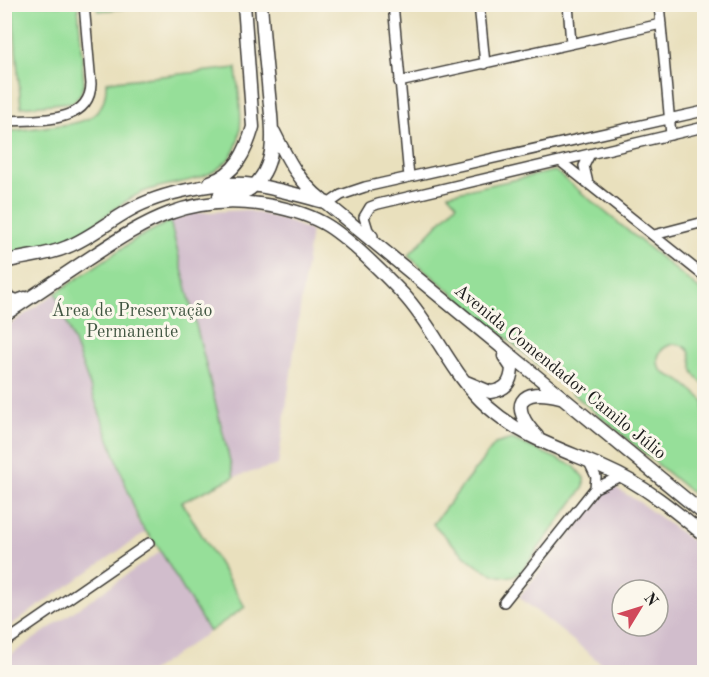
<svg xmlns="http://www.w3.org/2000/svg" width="709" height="677" viewBox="0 0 709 677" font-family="'Old Standard TT',serif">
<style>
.industrial{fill:#d1bdcc;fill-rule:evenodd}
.green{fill:#96df99;stroke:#597e5a;stroke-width:1.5}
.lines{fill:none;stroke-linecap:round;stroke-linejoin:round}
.minor-casing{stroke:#3b3934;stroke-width:12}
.major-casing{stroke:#3b3934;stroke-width:15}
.minor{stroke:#fff;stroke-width:9}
.major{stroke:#fff;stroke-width:12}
.labels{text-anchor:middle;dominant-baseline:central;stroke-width:6;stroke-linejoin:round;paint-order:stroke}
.park-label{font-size:18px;fill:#415642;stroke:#fbf7ec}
.street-label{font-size:18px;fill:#1c1c1c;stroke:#fbf7ec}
</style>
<rect width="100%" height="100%" fill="#fbf7ec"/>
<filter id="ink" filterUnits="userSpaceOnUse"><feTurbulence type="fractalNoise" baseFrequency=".0167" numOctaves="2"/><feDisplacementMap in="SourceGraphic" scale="12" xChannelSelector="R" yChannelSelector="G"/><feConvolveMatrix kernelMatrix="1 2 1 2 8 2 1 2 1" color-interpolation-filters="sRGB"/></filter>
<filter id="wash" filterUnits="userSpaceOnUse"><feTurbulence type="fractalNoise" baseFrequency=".008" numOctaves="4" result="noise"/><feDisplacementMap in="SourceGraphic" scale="24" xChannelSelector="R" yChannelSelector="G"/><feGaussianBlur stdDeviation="1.35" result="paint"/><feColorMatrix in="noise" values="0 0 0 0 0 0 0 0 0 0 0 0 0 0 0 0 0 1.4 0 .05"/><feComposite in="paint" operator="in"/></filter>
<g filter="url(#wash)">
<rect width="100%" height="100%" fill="#e9e0bd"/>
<path class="industrial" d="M 246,210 L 282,219 L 311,231 L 278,465 L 234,477 L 170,221 L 192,213 Z
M 56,293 L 139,524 L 146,532 L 5,629 L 5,328 Z
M 609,487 L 616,488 L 639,502 L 704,550 L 704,672 L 612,672 L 519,597 ZM 622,590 L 658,590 L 658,626 L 622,626 Z
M 161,551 L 209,632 L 150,672 L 5,672 L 5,659 Z"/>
<path class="green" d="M 5,4 L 78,5 L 84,84 L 80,95 L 73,102 L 21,107 L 13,13 L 5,13 Z
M 171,4 L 98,11 L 97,5 L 97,4 Z
M 236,68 C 238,94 247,129 233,153 C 214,184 173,180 143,192 C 119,202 101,222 78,235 C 56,247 28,248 5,258 L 5,132 C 20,130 36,128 52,126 C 82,123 107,120 106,82 Z
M 555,171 L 704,293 L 704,385 C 700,381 695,377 693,371 C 690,361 694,352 683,346 C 672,340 656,349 658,363 C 661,375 671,375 679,380 C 688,386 696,394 704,401 L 704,503 L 408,256 L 457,204 L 448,194 Z
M 170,221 L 234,477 L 182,502 L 245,607 L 209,632 L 158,547 L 140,524 L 56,293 L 136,239 Z
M 512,439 L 574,466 L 584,478 L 584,487 L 521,572 C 491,592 453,543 433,524 L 495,444 Z"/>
</g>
<g filter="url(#ink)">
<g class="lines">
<defs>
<path id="minor" d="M 393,4 L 409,177
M 479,4 L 485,64
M 568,4 L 571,44
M 659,4 L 671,135
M 399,82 L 661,24
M 4,121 C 34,119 90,126 91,84 L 84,4
M 560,161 L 704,276
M 588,183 L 584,166 L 590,154
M 328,204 L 341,195 L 365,187 L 704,111
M 654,235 L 704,222
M 373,236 L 368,230 L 364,217 L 370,207 L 378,204 L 704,127
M 589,462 L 596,477 L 595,488
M 504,602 L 595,488 L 621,476
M 4,643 L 149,543"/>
<path id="major" d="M 274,132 C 287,158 298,181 322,200
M 210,182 C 236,174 246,151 253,127 L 244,4
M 219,196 C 229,195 242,195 250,189 C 283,163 270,118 268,83 C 265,57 263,31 261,4
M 4,262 C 25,256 47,256 67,247 C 90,238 108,222 130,210 C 160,193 219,180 254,185 C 278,189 302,196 325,202 L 704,514
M 4,296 L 17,301 L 25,298
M 4,315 C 33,296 62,276 91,257 C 147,220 188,195 259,204 C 281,207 303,212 323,223 C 347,236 385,275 404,295 C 436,330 453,377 488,407 C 524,439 565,450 607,469 C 644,485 674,510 704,535
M 466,382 L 490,392 C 506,390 511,383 512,368 L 504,356
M 537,436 C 508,406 519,386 560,397"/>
</defs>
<use href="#minor" class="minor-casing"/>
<use href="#major" class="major-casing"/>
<use href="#minor" class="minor"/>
<use href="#major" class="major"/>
</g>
</g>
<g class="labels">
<g class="park-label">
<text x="132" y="311">Área de Preservação<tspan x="132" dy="21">Permanente</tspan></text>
</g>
<g class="street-label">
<text transform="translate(560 372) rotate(39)">Avenida Comendador Camilo Júlio</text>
</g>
</g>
<rect width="709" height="677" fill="none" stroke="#fbf7ec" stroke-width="24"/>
<g transform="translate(640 608) rotate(52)"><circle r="28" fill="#fbf7ec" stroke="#a29f99" stroke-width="1.5"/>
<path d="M0-4.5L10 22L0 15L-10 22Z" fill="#d1495b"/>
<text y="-9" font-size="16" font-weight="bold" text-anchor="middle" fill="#1c1c1c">N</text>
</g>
</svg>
